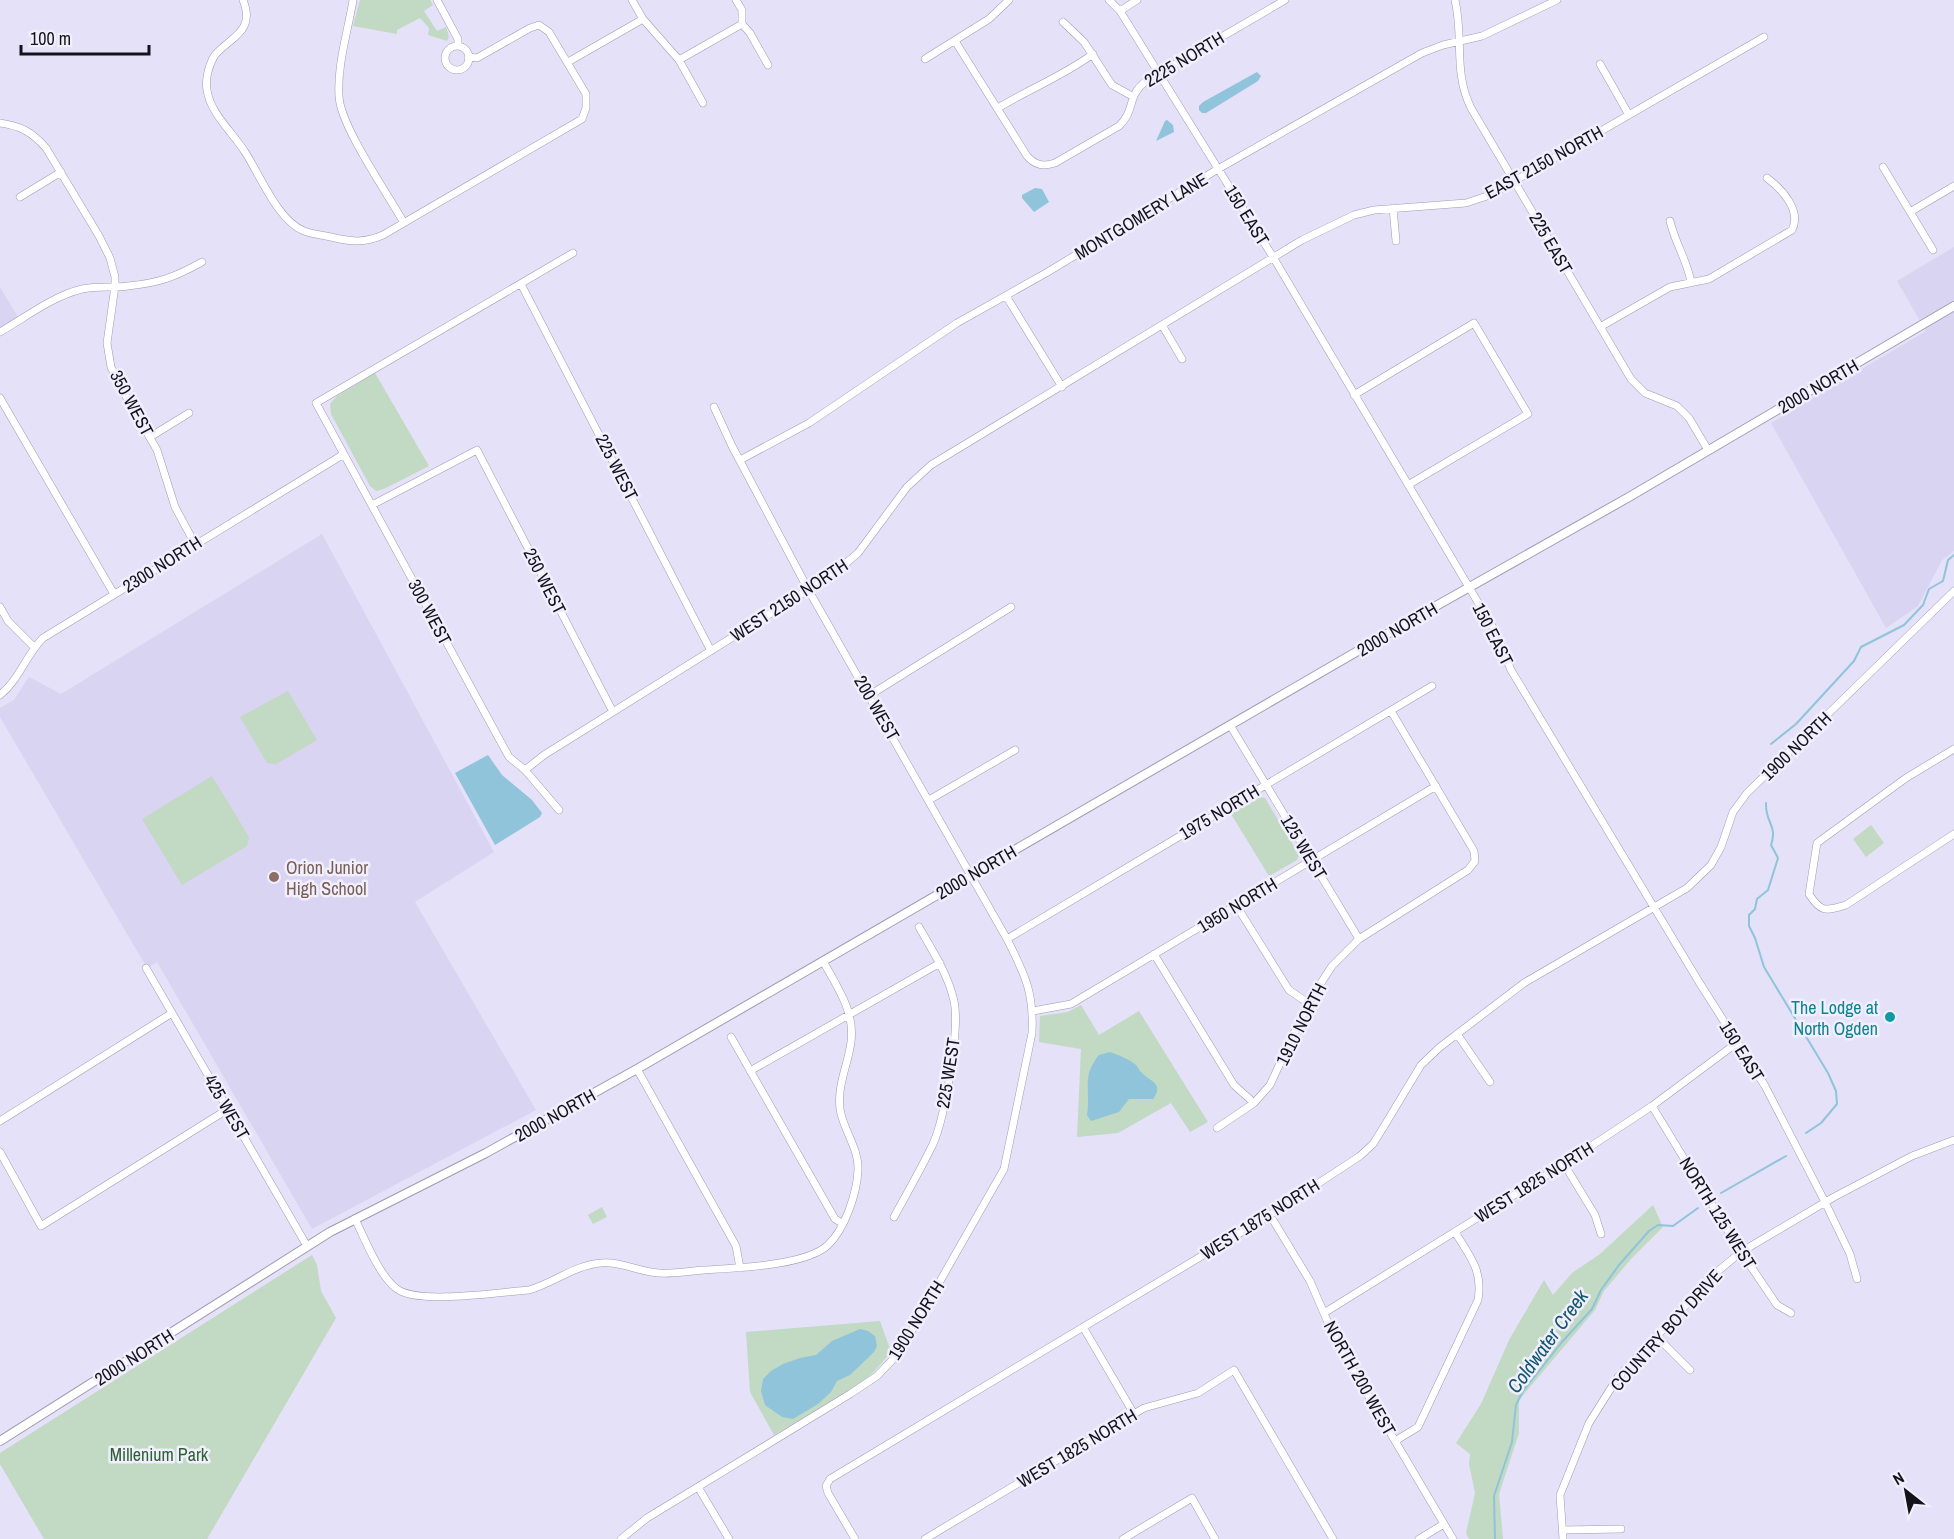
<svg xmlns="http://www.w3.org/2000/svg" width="1954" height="1539" viewBox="0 0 1954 1539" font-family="'Archivo Narrow',sans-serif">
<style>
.built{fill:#d8d4f2}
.green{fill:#c2d9c3}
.water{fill:#8fc4db}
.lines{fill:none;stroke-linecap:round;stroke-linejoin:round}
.stream{stroke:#8fc4db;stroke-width:2}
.minor-casing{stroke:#9e9cb1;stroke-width:8}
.tertiary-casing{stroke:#9e9cb1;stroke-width:10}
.minor{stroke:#fff;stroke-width:7}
.tertiary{stroke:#fff;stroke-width:8}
.education-dot{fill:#8d6e63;stroke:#f1effd;stroke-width:2}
.culture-dot{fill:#0f9aa8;stroke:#f1effd;stroke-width:2}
.labels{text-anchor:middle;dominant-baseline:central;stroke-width:5;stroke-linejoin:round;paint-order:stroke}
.street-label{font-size:18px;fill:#14131b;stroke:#f1effd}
.education-label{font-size:18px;fill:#785e54;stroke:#f1effd;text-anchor:start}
.culture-label{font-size:18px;fill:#0d838f;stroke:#f1effd;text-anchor:end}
.park-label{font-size:18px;fill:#2c6233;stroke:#f1effd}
.water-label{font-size:20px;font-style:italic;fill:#12576f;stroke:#f1effd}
</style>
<rect width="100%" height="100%" fill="#e4e1f8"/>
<path class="built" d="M 1954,247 L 1954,551 L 1942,560 L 1918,606 L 1886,628 L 1771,423 L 1926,331 L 1897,281 Z
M 0,287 L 19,319 L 0,330 Z
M 322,534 L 494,852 L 415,902 L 536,1110 L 312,1229 L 157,962 L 147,968 L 0,717 L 0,708 L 14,700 L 29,677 L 61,694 Z"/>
<path class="green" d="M 360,0 L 430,0 L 433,5 L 424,11 L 437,31 L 446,27 L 449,37 L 447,41 L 428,35 L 429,28 L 420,18 L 397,30 L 397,34 L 353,26 Z
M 375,373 L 429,466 L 384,489 L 376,491 L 370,486 L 331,414 L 330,404 L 337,396 Z
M 288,691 L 317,740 L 276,764 L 267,763 L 240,717 Z
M 212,776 L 249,837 L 247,846 L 182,885 L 142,819 Z
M 1260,797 L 1265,798 L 1299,855 L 1297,860 L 1269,876 L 1231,814 Z
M 1871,825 L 1884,843 L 1866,857 L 1853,839 Z
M 1081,1005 L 1099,1035 L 1139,1011 L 1208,1122 L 1190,1132 L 1171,1103 L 1118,1133 L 1077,1137 L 1081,1049 L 1039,1042 L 1040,1016 L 1068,1012 Z
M 1653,1205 L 1663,1227 L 1631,1259 L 1604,1291 L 1595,1310 L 1519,1400 L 1519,1433 L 1499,1494 L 1503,1539 L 1469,1539 L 1466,1533 L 1475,1493 L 1469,1464 L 1470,1454 L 1456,1443 L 1481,1404 L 1509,1340 L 1544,1280 L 1553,1295 L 1572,1273 L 1600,1254 Z
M 602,1207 L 607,1217 L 593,1224 L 588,1215 Z
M 312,1255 L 317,1265 L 321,1291 L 336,1318 L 207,1539 L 44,1539 L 0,1464 L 0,1453 Z
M 880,1321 L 891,1352 L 872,1374 L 847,1392 L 774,1435 L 750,1392 L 746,1332 Z"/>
<path class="water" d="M 1257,72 L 1261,76 L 1258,81 L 1206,113 L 1202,113 L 1199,110 L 1199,106 L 1203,102 Z
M 1167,120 L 1173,125 L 1174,132 L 1156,141 L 1165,121 Z
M 1035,188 L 1042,189 L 1049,202 L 1034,212 L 1022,198 L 1022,195 Z
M 488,755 L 502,775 L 532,800 L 542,813 L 540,817 L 495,845 L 455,773 Z
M 1110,1052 C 1118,1055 1129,1059 1136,1065 C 1138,1067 1139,1071 1142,1073 C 1149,1081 1165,1083 1153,1099 L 1129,1099 L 1119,1112 L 1091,1121 L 1087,1115 C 1091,1089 1081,1077 1099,1055 Z
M 860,1329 L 868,1331 L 875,1336 L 877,1346 L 874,1352 L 850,1375 L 837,1381 L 831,1392 L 818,1404 L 793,1419 L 782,1417 L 765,1405 L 761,1391 L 763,1379 L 771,1371 L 783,1364 L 800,1358 L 816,1355 L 832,1341 Z"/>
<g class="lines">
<path class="stream" d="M 1771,744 L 1796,724 L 1854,661 L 1861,647 L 1904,625 L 1923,605 L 1929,589 L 1943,581 L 1948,560 L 1954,555
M 1766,803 C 1765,823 1778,825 1771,845 L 1778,858 L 1768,890 L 1757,899 L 1755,909 L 1749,915 L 1749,926 L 1755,938 L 1764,967 L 1828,1073 L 1836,1091 L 1837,1104 L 1821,1123 L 1806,1133
M 1721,1193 L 1786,1156
M 1495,1539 L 1494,1496 L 1512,1442 L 1516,1405 L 1523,1391 L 1562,1342 L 1592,1309 L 1601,1290 L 1619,1265 L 1649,1231 L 1658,1225 L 1673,1226 L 1698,1208"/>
<defs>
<path id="minor" d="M 243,0 C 256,32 230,37 215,55 C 209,64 205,79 207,90 C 210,113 233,133 245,152 C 260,175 278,221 304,231 C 312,234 322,235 331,237 C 351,242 365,243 383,235 L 582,119 L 586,108 L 586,94 L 549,32 L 539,25 L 530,28 L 477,58 L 468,57
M 353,0 C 348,31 337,65 339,96 C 340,126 388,194 404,223
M 437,0 L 458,39 L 458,46
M 632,0 L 643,19 L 679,60 L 703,103
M 736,0 L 742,10 L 742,24 L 750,33 L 768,65
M 1109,0 L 1120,11 L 1273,257 L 1495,631 L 1511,670 L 1699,982 L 1765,1086 L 1825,1202 L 1850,1254 L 1857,1279
M 1455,0 C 1464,38 1453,72 1471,108 L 1631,379 L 1645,393 L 1677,406 L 1689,418 L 1708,450
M 1120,11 L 1137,0
M 1063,22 L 1084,42 L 1112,85 L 1132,96
M 955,41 L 1027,156 C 1035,165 1043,167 1055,163 L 1119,126 C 1136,110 1126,97 1146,81 L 1285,0
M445 58a12 12 0 1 1 24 0a12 12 0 1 1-24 0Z
M 925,59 L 989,19 L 1009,0
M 679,60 L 742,24
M 568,62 L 643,19
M 1600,64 L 1629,115
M 998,108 C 1029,89 1063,76 1093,54
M 0,123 C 21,126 32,132 46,148 L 99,236 L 110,258 L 115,277 L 115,286 L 107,343 L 111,367 L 120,386 L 157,450 L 175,507 L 195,544
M 1883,167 L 1933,250
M 20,197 L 61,172
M 1393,208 L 1396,241
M 1910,212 L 1954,186
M 1670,221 C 1675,243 1687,260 1691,282
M 521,284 L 711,651
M 1006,296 L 1062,387
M 1162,325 L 1182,359
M 1600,327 L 1670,287 L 1709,279 L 1792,230 C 1802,211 1782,189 1767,178
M 0,332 C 26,317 53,296 82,289 C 98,286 113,288 128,286 C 159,283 175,277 202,262
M 1354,395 L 1474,323 L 1528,414 L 1408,485
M 0,398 L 114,594
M 150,437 L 189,413
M 740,460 L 809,423 L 957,323 L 1046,273 L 1218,169 L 1422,53 L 1443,45 L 1482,36 L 1557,0
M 372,505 L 477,450 L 613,712
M 0,607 L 8,621 L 34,647
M 0,695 C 19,680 26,655 43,638 L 344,454
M 870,695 L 1011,607
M 1230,725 L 1359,939
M 1954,749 L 1906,778 L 1817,843 L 1809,894 C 1821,913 1826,911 1846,905 L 1954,834
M 525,770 L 544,755 L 832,575 L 858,553 L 907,487 L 931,465 L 1302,240 L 1354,215 L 1374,210 L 1466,203 L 1490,195 L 1764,37
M 929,800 L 1015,750
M 559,810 L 525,770 L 509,757 L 316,403 L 573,253
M 1236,905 L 1289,990 L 1308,1003
M 1007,939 L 1432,686
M 1154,954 L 1234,1085 L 1254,1103
M 146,968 L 307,1246
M 1033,1011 L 1071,1004 L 1436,786
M 1457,1034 L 1490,1082
M 731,1037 L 835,1219 L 842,1223
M 637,1069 L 736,1246 L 740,1268
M 750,1071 L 940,963
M 1652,1106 L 1741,1252 L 1777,1305 L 1791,1313
M 0,1121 L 172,1013
M 1217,1128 L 1254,1103 L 1270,1085 L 1308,1003 L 1332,966 L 1359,939 L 1468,870 L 1475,861 L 1474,851 L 1391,711
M 0,1152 L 41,1226 L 228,1109
M 1564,1164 L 1595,1215 L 1601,1234
M 1270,1215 L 1310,1281 L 1336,1341 L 1453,1539
M 894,1217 C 907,1193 921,1169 933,1144 C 945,1117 960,1029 954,1001 C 948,974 932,950 919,927
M 355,1219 C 365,1239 379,1276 397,1289 C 419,1305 500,1292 529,1290 C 553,1283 575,1265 601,1263 C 621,1261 639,1272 659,1273 C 674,1274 689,1271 704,1270 C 734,1268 806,1266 828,1245 C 845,1229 857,1193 858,1170 C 859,1148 843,1130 840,1109 C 837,1085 848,1065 851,1042 C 855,1011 837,987 823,961
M 1324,1313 L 1564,1164 L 1652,1106 L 1738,1042
M 1083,1327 L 1134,1414
M 1657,1337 L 1690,1370
M 1395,1441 L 1418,1427 L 1478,1300 C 1483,1270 1470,1257 1455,1232
M 698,1487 L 729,1539
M 1563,1530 L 1621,1529
M 621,1539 L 647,1518 L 850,1394 L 877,1376 L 899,1353 L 1004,1169 L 1032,1033 C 1034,992 1025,975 1007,939 L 809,591 L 732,446 L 714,407
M 855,1539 L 828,1493 L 826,1486 L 830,1479 L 1270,1215 L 1360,1156 L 1373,1144 L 1383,1128 L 1421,1065 L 1440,1047 L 1524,983 L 1687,888 L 1711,865 L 1721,847 L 1733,812 L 1747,793 L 1954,591
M 925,1539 L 1134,1414 L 1144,1408 L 1198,1393 L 1234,1370 L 1333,1539
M 1123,1539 L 1192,1498 L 1215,1539
M 1419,1539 L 1444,1524
M 1563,1539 L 1560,1495 L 1589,1423 L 1618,1377 L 1718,1271 L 1741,1252 L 1834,1197 L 1912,1156 L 1954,1140"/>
<path id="tertiary" d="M 0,1441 L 330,1232 L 486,1153 L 637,1069 L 1413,619 L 1629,497 L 1954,306"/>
</defs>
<use href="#minor" class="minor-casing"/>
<use href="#tertiary" class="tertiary-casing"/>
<use href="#minor" class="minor"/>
<use href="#tertiary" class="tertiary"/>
</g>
<circle class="education-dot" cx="274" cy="877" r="6"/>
<circle class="culture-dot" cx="1890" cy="1017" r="6"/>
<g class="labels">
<g class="street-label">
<text transform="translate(1184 59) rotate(-31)">2225 NORTH</text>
<text transform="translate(1544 162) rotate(-29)">EAST 2150 NORTH</text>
<text transform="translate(1247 215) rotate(58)">150 EAST</text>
<text transform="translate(1141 216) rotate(-31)">MONTGOMERY LANE</text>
<text transform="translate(1551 243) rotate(60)">225 EAST</text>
<text transform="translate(1818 386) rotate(-30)">2000 NORTH</text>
<text transform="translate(132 403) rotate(62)">350 WEST</text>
<text transform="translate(617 467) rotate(63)">225 WEST</text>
<text transform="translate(162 564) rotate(-32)">2300 NORTH</text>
<text transform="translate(545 581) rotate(63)">250 WEST</text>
<text transform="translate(789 600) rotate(-33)">WEST 2150 NORTH</text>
<text transform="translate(430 612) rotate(62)">300 WEST</text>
<text transform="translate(1397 629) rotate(-30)">2000 NORTH</text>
<text transform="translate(1493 634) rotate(63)">150 EAST</text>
<text transform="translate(877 708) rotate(60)">200 WEST</text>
<text transform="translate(1796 746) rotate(-44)">1900 NORTH</text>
<text transform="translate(1219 812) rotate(-31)">1975 NORTH</text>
<text transform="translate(1304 847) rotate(59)">125 WEST</text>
<text transform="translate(976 872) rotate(-30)">2000 NORTH</text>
<text transform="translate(1237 905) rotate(-31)">1950 NORTH</text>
<text transform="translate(1301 1024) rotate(-63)">1910 NORTH</text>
<text transform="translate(1742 1051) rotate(58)">150 EAST</text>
<text transform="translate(948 1073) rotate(-81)">225 WEST</text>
<text transform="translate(227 1107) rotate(60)">425 WEST</text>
<text transform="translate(555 1115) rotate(-29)">2000 NORTH</text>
<text transform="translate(1534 1182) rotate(-32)">WEST 1825 NORTH</text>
<text transform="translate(1718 1213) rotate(58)">NORTH 125 WEST</text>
<text transform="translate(1260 1219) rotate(-32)">WEST 1875 NORTH</text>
<text transform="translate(916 1320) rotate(-58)">1900 NORTH</text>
<text transform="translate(1666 1330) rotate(-48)">COUNTRY BOY DRIVE</text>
<text transform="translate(134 1357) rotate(-32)">2000 NORTH</text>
<text transform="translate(1360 1378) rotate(61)">NORTH 200 WEST</text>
<text transform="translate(1077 1448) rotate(-31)">WEST 1825 NORTH</text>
</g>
<g class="education-label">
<text x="286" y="867">Orion Junior<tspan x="286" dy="21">High School</tspan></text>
</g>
<g class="culture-label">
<text x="1878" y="1007">The Lodge at<tspan x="1878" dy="21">North Ogden</tspan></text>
</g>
<g class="park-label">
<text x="159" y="1454">Millenium Park</text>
</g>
<g class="water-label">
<text transform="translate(1547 1341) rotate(-54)">Coldwater Creek</text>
</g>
</g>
<g transform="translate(1906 1491) rotate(329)" stroke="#f1effd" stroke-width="4.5" paint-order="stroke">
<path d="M0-4.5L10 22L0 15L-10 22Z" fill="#14131b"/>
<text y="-9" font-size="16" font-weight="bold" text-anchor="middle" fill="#14131b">N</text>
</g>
<path d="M21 45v9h128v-9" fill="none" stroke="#14131b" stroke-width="3"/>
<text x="30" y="45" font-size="18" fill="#14131b" stroke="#f1effd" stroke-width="4.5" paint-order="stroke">100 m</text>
</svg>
